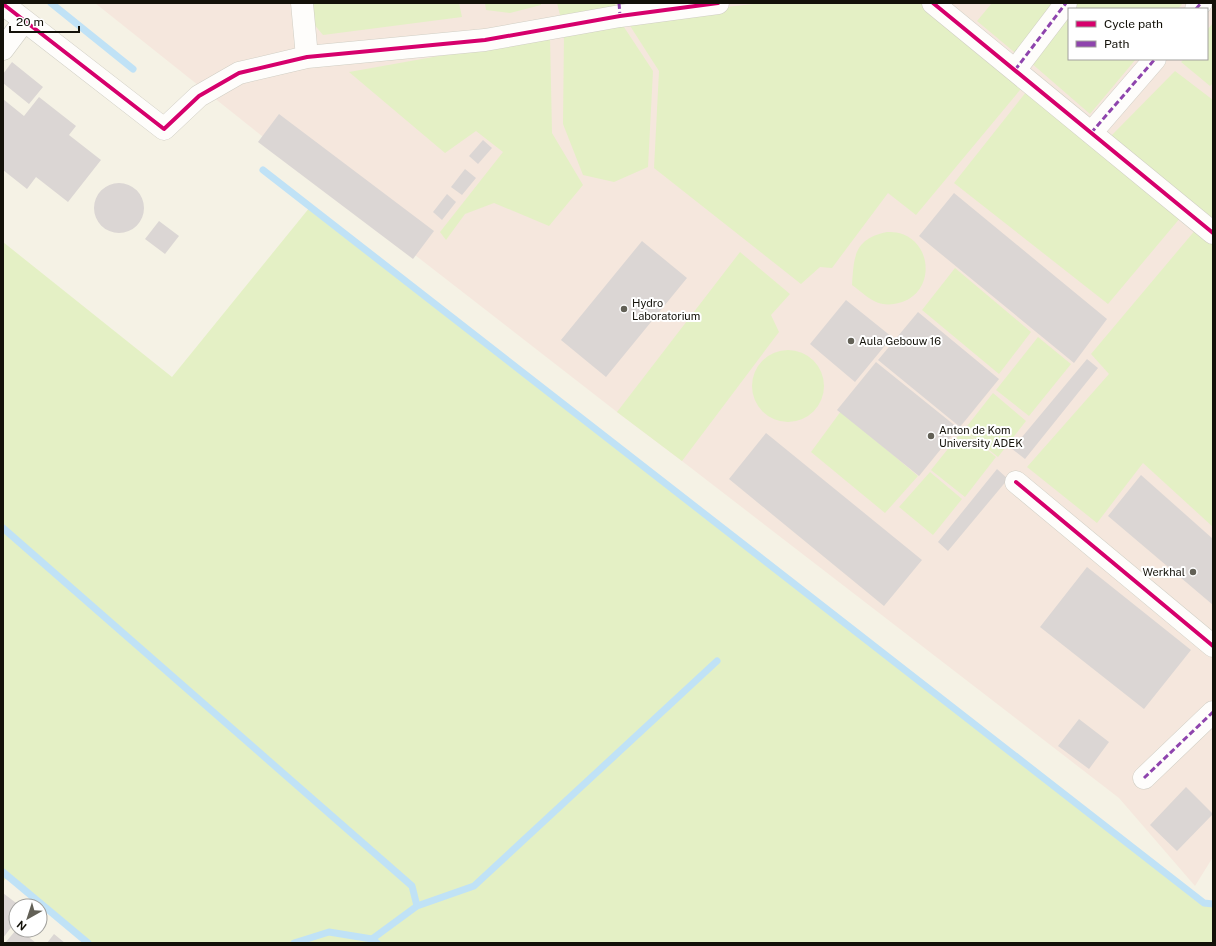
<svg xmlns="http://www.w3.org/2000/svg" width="1216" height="946" viewBox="0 0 1216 946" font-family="'Public Sans',sans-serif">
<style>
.education{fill:#f5e7dd;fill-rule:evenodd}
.green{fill:#e4f0c5}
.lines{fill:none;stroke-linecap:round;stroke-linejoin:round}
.stream{stroke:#c0e2f6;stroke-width:7}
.building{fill:#dbd6d4}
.minor-casing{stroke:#d0cec4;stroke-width:23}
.minor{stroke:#fefdfb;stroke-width:22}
.quiet{stroke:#8e44ad;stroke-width:3;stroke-dasharray:6 3;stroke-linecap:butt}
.cycleway-casing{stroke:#fff;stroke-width:6}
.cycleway{stroke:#d6006c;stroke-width:4}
.poi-dot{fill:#626056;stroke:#fff;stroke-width:1.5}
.labels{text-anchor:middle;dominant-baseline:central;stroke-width:4;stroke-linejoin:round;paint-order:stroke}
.poi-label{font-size:11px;fill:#131109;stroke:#fff;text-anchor:start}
</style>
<rect width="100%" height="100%" fill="#f5f2e5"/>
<path class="education" d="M 95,3 L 1213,3 L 1213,857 L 1195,886 L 1119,798 L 682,461 L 617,412 L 267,140 ZM 1069,9 L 1207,9 L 1207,59 L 1069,59 Z"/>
<path class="green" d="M 306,3 L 459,3 L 462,17 L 323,35 L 308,17 Z
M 485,3 L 541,3 L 541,5 L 510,13 L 486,10 Z
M 557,3 L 615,3 L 615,13 L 562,23 Z
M 763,3 L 927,3 L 1025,84 L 916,215 L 888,193 L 832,268 L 820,267 L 801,284 L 654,168 L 659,71 L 625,18 Z
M 992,3 L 1060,3 L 1019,56 L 977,21 Z
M 1074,3 L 1183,3 L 1178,9 L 1070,9 Z
M 1069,10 L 1069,59 L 1136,59 L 1090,114 L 1030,62 Z
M 620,21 L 653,71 L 648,167 L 614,182 L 583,175 L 563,124 L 564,31 Z
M 1213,23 L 1213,83 L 1210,86 L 1181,62 L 1184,59 L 1207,59 L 1207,30 Z
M 550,36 L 552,133 L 583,185 L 549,226 L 494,203 L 465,214 L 446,240 L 440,232 L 503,152 L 476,131 L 445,153 L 349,72 Z
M 1175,71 L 1213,100 L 1213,220 L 1111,136 Z
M 1030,87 L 1186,211 L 1108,304 L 954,183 Z
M 310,207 L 1204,903 L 1213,904 L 1213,943 L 88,943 L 8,876 L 3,882 L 3,242 L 172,377 Z
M 1197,228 L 1213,241 L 1213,527 L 1143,463 L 1097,523 L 1027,467 L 1109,374 L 1091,354 Z
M 887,232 C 891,232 896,232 899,233 C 933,242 935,291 902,302 C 896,304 889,305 883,304 C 871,302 862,292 852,285 C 854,256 854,239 887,232 Z
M 740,252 L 790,294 L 771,315 L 779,332 L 682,461 L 617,412 Z
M 955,268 L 1031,332 L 999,374 L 922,310 Z
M 1038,337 L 1071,364 L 1029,416 L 996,390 Z
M752 386a36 36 0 1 1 72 0a36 36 0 1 1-72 0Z
M 993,393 L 1026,421 L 998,457 L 964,430 Z
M 841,411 L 918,476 L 885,513 L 811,452 Z
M 963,430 L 996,457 L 965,497 L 931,470 Z
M 930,472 L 962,499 L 933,535 L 899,507 Z"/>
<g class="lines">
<path class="stream" d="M 51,3 L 133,69
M 263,170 L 1204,903 L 1213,904
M 3,528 L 412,886 L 417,906 L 372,939
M 3,872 L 88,943
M 417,906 L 474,886 L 717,661
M 294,943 L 329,932 L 372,939 L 377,943"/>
</g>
<path class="building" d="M 12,62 L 43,87 L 29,104 L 3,83 L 3,74 Z
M 39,97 L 76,126 L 69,135 L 101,160 L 68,202 L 36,177 L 27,189 L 3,170 L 3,99 L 24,116 Z
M 279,114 L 434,231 L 413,259 L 258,142 Z
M 483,140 L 492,148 L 478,164 L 469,156 Z
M 465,169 L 476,178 L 462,195 L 451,187 Z
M94 208a25 25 0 1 1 50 0a25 25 0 1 1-50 0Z
M 954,193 L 1107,319 L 1074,363 L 919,236 Z
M 447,194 L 456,202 L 442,220 L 433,212 Z
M 159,221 L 179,236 L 165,254 L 145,239 Z
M 642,241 L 687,278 L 606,377 L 561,340 Z
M 846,300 L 892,337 L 855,382 L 810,344 Z
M 918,312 L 999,379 L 960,427 L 878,360 Z
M 1087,359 L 1098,368 L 1025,459 L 1012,449 Z
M 876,362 L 958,428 L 919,476 L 837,410 Z
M 766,433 L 922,560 L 884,606 L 729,479 Z
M 997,469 L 1008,479 L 948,551 L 938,542 Z
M 1141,475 L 1213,539 L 1213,605 L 1108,516 Z
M 1087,567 L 1191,650 L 1144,709 L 1040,627 Z
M 1079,719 L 1109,742 L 1089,769 L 1058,746 Z
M 1186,787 L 1213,814 L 1177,851 L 1150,825 Z
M 3,893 L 20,906 L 16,906 L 16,921 L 3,938 Z
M 16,930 L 20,930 L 36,943 L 5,943 Z
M 54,934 L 65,943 L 47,943 Z"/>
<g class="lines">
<defs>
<path id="minor" d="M 302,3 L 307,57
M 933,3 L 1213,233
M 3,4 L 164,129 L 199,96 L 239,73 L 307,57 L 485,40 L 620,16 L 718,3
M 1196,9 L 1201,3
M 3,49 L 24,21
M 1015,70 L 1066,3
M 1091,133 L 1155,59
M 1016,482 L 1213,646
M 1144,778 L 1213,712"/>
</defs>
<use href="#minor" class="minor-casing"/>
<use href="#minor" class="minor"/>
<path class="quiet" d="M 619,3 L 620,16
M 1196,9 L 1201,3
M 1015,70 L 1066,3
M 1091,133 L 1155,59
M 1144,778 L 1213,712"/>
<defs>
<path id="cycleway" d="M 933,3 L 1213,233
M 3,4 L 164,129 L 199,96 L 239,73 L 307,57 L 485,40 L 620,16 L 718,3
M 1016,482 L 1213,646"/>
</defs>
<use href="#cycleway" class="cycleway-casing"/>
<use href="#cycleway" class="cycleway"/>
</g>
<g class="poi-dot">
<circle cx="624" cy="309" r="4"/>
<circle cx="851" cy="341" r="4"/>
<circle cx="931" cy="436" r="4"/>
<circle cx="1193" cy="572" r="4"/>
</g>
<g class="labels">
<g class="poi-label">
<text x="632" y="303">Hydro<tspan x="632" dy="13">Laboratorium</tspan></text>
<text x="859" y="341">Aula Gebouw 16</text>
<text x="939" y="430">Anton de Kom<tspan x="939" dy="13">University ADEK</tspan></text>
<text x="1185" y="572" text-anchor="end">Werkhal</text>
</g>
</g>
<rect width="1216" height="946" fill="none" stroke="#131109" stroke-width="8"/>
<rect x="1068" y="8" width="140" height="52" fill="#ffffff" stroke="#a1a09d"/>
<rect x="1076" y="21" width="20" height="6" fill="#d6006c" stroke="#a1a09d"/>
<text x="1104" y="28" font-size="12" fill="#131109">Cycle path</text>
<rect x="1076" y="41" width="20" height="6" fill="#8e44ad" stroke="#a1a09d"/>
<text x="1104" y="48" font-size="12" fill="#131109">Path</text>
<g transform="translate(28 918) rotate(219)"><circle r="19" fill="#ffffff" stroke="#a1a09d"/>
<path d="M0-3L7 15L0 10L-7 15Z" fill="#626056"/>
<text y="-6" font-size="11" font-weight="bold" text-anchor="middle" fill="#131109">N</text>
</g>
<path d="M10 26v6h69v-6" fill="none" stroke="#131109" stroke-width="2"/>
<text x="16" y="26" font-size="12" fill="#131109" stroke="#ffffff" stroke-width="3" paint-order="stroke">20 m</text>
</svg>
